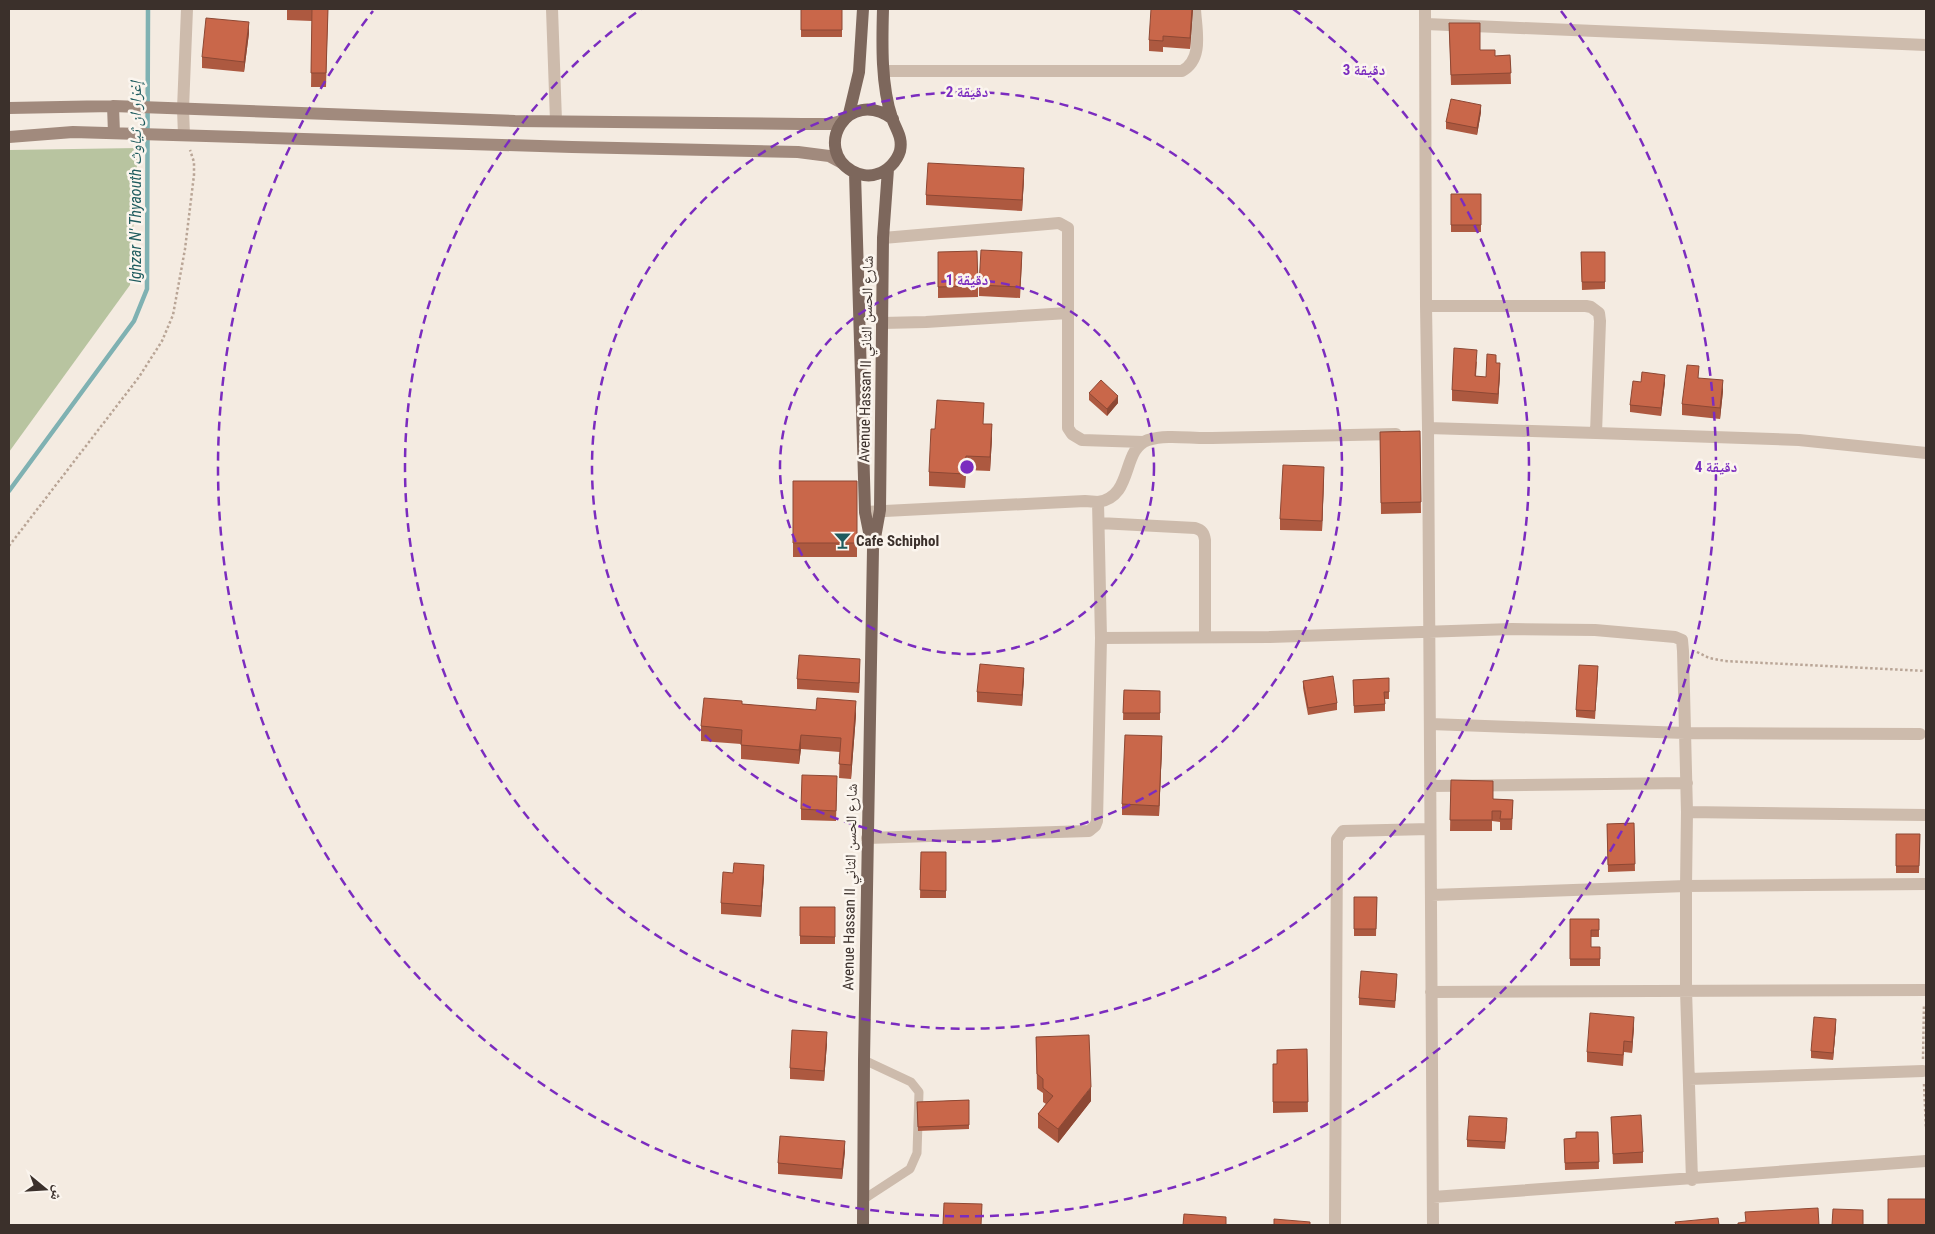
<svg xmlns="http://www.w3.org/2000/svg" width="1935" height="1234" viewBox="0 0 1935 1234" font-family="'Roboto Condensed','Noto Naskh Arabic',sans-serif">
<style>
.green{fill:#b8c4a0}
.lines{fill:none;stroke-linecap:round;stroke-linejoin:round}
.stream{stroke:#7fb1b2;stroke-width:4.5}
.path{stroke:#b9a596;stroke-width:2.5;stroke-dasharray:2.5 2.5;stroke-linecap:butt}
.lane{stroke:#cdbbac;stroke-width:9}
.street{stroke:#cdbbac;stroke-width:12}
.secondary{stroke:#a18a7d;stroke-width:12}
.primary{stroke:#7d675c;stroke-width:12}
.wall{fill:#ad5940}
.shaded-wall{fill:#8d4834}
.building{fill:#c9674a;stroke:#8d4834}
.ring{fill:none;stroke:#7b2cbf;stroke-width:2.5;stroke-dasharray:9 6}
.labels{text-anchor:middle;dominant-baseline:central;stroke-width:5;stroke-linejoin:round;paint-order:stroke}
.street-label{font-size:15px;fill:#3b302b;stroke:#fbf5ee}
.poi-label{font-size:15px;font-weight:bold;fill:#3b302b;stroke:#fbf5ee;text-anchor:start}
.water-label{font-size:16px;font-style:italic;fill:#1f5b5e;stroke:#fbf5ee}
.centre{fill:#7b2cbf;stroke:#fbf5ee;stroke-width:2.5}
.ring-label{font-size:15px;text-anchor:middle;font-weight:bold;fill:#7b2cbf;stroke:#fbf5ee;stroke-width:5;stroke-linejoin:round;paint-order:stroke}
</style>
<rect width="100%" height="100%" fill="#f4ebe1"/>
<path class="green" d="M 138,148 L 130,285 L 9,452 L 9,150 Z"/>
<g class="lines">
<path class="stream" d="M 9,491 L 134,321 L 147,289 L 148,9"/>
<path class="path" d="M 9,546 L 139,377 L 162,341 L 173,315 L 185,249 L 194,175 L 194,162 L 190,150
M 1697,652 L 1709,658 L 1725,661 L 1926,671
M 1923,1059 L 1924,1004
M 1924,1084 L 1926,1129"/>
<path class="lane" d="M 864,1199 L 910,1169 L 917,1153 L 919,1092 L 911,1082 L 864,1060"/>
<path class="street" d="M 552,9 L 556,121
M 1425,9 L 1426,306 L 1428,428 L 1433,1225
M 1426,24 L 1926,45
M 885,71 L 1182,71 C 1204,59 1196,30 1195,9
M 184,135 L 183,109 L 187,9
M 883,238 L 1059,223 L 1068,228 L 1068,428 L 1072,434 L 1082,440 L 1143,442
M 1426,306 L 1586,306 L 1591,307 L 1599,313 L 1600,321 L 1596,433 L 1428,428
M 882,323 L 926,322 L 1068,313
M 1596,433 L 1799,440 L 1926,453
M 1098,502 C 1134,497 1121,449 1148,440 C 1168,434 1192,439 1212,438 C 1273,437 1335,435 1396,434
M 865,512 L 1085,501 L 1098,502 L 1101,638 L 1269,637 L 1512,629 L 1595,630 L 1675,637 L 1682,640 L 1683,651 L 1687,812 L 1686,886 L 1926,884
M 1099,523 L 1195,528 C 1202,530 1204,533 1205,540 L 1205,637
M 1430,724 L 1685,733 L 1920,734
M 1430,786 L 1687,783
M 1687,812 L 1926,815
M 867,838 L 1089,831 L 1095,826 L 1097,821 L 1101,638
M 1431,895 L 1686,886 L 1686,990 L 1692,1180
M 1431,992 L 1926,990
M 1689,1079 L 1923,1071
M 1433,1197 L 1926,1161
M 1335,1225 L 1337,839 L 1343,831 L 1430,829"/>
<path class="secondary" d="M 113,106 L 114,133
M 9,108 L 113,106 L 515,121 L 802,124 L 831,124 L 844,120
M 9,137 L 73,132 L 572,147 L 798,152 L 829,156 L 842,163"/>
<path class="primary" d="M 883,9 C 882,43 881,86 892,118 C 896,130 903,137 900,151 C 897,161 888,171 877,174 C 869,177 859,175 852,171 C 813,149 847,86 893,119
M 849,114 L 859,72 L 863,9
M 855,173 L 865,512 L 871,542
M 863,1225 L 864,1060 L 873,549 L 880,510 L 883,238 L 888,169"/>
</g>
<path class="wall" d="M 287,9 L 328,9 L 326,87 L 311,87 L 312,21 L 287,20 Z
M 801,9 L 842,9 L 842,37 L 801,37 Z
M 1193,9 L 1190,49 L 1163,47 L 1163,52 L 1149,51 L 1149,40 Z
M 1449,23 L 1480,50 L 1495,56 L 1510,55 L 1511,84 L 1451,85 Z
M 249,33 L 244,72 L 202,68 L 202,57 Z
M 1481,112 L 1477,135 L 1446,129 L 1446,122 Z
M 1024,179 L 1022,211 L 926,205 L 926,195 Z
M 1451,194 L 1481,194 L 1481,232 L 1451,232 Z
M 938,252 L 978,286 L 978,297 L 938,298 Z
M 1581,252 L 1605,252 L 1605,289 L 1582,290 Z
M 1022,262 L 1020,298 L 979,296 L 979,285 Z
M 1477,361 L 1476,376 L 1486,377 L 1496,363 L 1500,374 L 1498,404 L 1452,401 L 1452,390 Z
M 1699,378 L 1723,391 L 1720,419 L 1682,415 L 1682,404 Z
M 1641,382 L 1665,382 L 1661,416 L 1630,412 L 1630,405 Z
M 1089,393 L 1118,403 L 1107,416 L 1089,400 Z
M 983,424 L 992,438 L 990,471 L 966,470 L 965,488 L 929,486 L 929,472 L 935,429 Z
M 1420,431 L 1421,513 L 1381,514 L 1380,432 Z
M 1324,478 L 1322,531 L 1280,530 L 1280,519 Z
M 793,481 L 857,481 L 857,557 L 793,557 Z
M 860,670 L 859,693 L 797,689 L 797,679 Z
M 1598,673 L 1595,719 L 1576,717 L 1576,710 Z
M 1024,678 L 1022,706 L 977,702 L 977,692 Z
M 1389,678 L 1389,699 L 1385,699 L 1385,711 L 1354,713 L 1353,680 Z
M 1303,681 L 1337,703 L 1337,710 L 1308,715 L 1303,688 Z
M 1124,690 L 1160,691 L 1160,720 L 1123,720 Z
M 742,704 L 856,715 L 851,779 L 839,778 L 840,752 L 801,749 L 799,764 L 741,759 L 741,744 L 701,741 L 701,726 Z
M 1162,747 L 1159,816 L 1122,815 L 1122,804 Z
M 1451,780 L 1493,799 L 1513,800 L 1512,830 L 1500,830 L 1500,822 L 1492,821 L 1492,831 L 1450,831 Z
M 837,787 L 836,821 L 801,820 L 801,809 Z
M 1634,823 L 1635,871 L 1608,872 L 1607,824 Z
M 1896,834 L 1920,834 L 1919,873 L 1896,873 Z
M 921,852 L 946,852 L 946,898 L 920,898 Z
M 764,876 L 761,917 L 721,914 L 721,903 Z
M 1354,897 L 1377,897 L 1376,936 L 1354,936 Z
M 800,907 L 835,907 L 835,944 L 800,944 Z
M 1570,919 L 1599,919 L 1599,937 L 1591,937 L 1591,947 L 1600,947 L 1600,966 L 1570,966 Z
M 1397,981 L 1395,1008 L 1359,1005 L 1359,998 Z
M 1836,1026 L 1833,1060 L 1811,1058 L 1811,1051 Z
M 1634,1027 L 1632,1053 L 1624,1052 L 1623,1066 L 1587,1062 L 1587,1052 Z
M 1036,1037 L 1091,1101 L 1058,1143 L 1038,1128 L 1038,1114 L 1046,1104 L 1043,1102 L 1043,1093 L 1037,1089 Z
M 827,1043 L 824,1081 L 790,1079 L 790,1068 Z
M 1307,1049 L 1308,1112 L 1273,1113 L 1273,1064 L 1277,1064 Z
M 969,1100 L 969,1129 L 918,1131 L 917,1102 Z
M 1611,1117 L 1643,1152 L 1643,1163 L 1613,1164 Z
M 1507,1126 L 1505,1149 L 1467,1147 L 1467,1140 Z
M 1598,1132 L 1599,1169 L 1565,1170 L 1564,1139 L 1576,1138 Z
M 845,1151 L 842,1179 L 778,1174 L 778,1163 Z"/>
<path class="shaded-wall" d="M 1192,9 L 1193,9 L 1190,49 L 1190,38 Z
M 249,22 L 249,33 L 244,72 L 244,62 Z
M 1481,105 L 1481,112 L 1477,135 L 1477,128 Z
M 1024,168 L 1024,179 L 1022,211 L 1022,200 Z
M 1500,363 L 1500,374 L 1498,404 L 1498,394 Z
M 1665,375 L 1665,382 L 1661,416 L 1661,408 Z
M 1723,380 L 1723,391 L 1720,419 L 1720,408 Z
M 1118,396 L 1118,403 L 1107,416 L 1107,409 Z
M 992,424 L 992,438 L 990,471 L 990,457 Z
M 966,456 L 966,470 L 965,488 L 965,474 Z
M 1324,467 L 1324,478 L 1322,531 L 1322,521 Z
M 860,659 L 860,670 L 859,693 L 859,683 Z
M 1024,668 L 1024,678 L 1022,706 L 1022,695 Z
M 856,701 L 856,715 L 851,779 L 851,765 Z
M 801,735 L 801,749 L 799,764 L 799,750 Z
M 1162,736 L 1162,747 L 1159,816 L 1159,806 Z
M 764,865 L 764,876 L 761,917 L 761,906 Z
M 1634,1017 L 1634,1027 L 1632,1053 L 1632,1042 Z
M 1836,1019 L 1836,1026 L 1833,1060 L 1833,1053 Z
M 827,1032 L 827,1043 L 824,1081 L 824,1071 Z
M 1091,1087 L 1091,1101 L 1058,1143 L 1058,1129 Z
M 845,1141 L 845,1151 L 842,1179 L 842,1169 Z"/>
<path class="building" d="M 312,9 L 328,9 L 326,73 L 311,73 Z
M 801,9 L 842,9 L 842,30 L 801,30 Z
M 1151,9 L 1192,9 L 1190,38 L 1163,36 L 1163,41 L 1149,40 Z
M 206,18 L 249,22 L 244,62 L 202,57 Z
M 1449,23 L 1480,23 L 1480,50 L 1495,50 L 1495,56 L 1510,55 L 1511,73 L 1451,75 Z
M 1451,99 L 1481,105 L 1477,128 L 1446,122 Z
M 928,163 L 1024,168 L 1022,200 L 926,195 Z
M 1451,194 L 1481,194 L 1481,225 L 1451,225 Z
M 981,250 L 1022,252 L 1020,287 L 979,285 Z
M 977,251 L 978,286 L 938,287 L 938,252 Z
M 1581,252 L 1605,252 L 1605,282 L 1582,282 Z
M 1454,348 L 1477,350 L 1475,376 L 1486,377 L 1487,354 L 1496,355 L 1496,363 L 1500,363 L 1498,394 L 1452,390 Z
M 1687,365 L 1699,366 L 1698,378 L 1723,380 L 1720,408 L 1682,404 Z
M 1642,372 L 1665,375 L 1661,408 L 1630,405 L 1633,381 L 1641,382 Z
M 1101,380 L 1118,396 L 1107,409 L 1089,393 Z
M 937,400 L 984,403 L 983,424 L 992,424 L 990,457 L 966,456 L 965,474 L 929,472 L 931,429 L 935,429 Z
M 1420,431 L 1421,502 L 1381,503 L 1380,432 Z
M 1283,465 L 1324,467 L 1322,521 L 1280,519 Z
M 793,481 L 857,481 L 857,543 L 793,543 Z
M 799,655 L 860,659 L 859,683 L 797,679 Z
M 980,664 L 1024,668 L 1022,695 L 977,692 Z
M 1579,665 L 1598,666 L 1595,711 L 1576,710 Z
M 1333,676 L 1337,703 L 1308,708 L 1303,681 Z
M 1389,678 L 1389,692 L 1384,692 L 1385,704 L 1354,706 L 1353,680 Z
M 1124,690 L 1160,691 L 1160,713 L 1123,713 Z
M 704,698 L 742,701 L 742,704 L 816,710 L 817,698 L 856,701 L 851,765 L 839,764 L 841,738 L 801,735 L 799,750 L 741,745 L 742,730 L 701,726 Z
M 1125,735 L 1162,736 L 1159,806 L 1122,804 Z
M 802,775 L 837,776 L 836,811 L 801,809 Z
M 1451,780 L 1493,781 L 1493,799 L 1513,800 L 1512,819 L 1500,819 L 1501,811 L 1492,811 L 1492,820 L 1450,820 Z
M 1634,823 L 1635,864 L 1608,865 L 1607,824 Z
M 1896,834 L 1920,834 L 1919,866 L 1896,866 Z
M 921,852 L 946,852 L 946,891 L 920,890 Z
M 734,863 L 764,865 L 761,906 L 721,903 L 723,872 L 733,873 Z
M 1354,897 L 1377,897 L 1376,929 L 1354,929 Z
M 800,907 L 835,907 L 835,937 L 800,936 Z
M 1570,919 L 1599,919 L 1599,930 L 1591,930 L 1591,947 L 1600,947 L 1600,959 L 1570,959 Z
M 1361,971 L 1397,974 L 1395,1001 L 1359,998 Z
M 1590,1013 L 1634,1017 L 1632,1042 L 1624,1041 L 1623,1055 L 1587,1052 Z
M 1814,1017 L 1836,1019 L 1833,1053 L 1811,1051 Z
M 792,1030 L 827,1032 L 824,1071 L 790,1068 Z
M 1089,1035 L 1091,1087 L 1058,1129 L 1038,1114 L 1053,1096 L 1043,1088 L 1043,1079 L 1037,1074 L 1036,1037 Z
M 1307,1049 L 1308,1102 L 1273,1102 L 1273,1064 L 1277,1064 L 1277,1050 Z
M 969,1100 L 969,1125 L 918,1127 L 917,1102 Z
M 1641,1115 L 1643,1152 L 1613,1154 L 1611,1117 Z
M 1469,1116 L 1507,1118 L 1505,1142 L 1467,1140 Z
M 1576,1132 L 1598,1132 L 1599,1162 L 1565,1163 L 1564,1139 L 1576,1138 Z
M 780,1136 L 845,1141 L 842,1169 L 778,1163 Z
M 1888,1199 L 1926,1199 L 1926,1225 L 1888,1225 Z
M 944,1203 L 982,1204 L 981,1225 L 943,1225 Z
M 1818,1208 L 1819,1225 L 1738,1225 L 1738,1223 L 1746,1222 L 1745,1212 Z
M 1833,1209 L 1863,1210 L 1863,1225 L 1832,1225 Z
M 1184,1214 L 1226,1217 L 1226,1225 L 1183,1225 Z
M 1718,1218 L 1719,1225 L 1676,1225 L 1675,1222 Z
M 1274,1219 L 1310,1222 L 1310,1225 L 1274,1225 Z"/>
<g class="ring">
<circle cx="967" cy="467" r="187"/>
<circle cx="967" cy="467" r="375"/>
<path d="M1293 9A562 562 0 1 1 641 9"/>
<path d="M1561 11A749 749 0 1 1 373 11"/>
</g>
<defs>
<symbol id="bar-bare" viewBox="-9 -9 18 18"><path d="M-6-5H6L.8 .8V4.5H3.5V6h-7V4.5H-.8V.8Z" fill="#1f5b5e" stroke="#fbf5ee" stroke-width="2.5" paint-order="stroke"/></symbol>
</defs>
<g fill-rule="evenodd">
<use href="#bar-bare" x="830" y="528" width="25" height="25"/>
</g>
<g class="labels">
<g class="street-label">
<text transform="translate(866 359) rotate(-89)">Avenue Hassan II شارع الحسن الثاني</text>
<text transform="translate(850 887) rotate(-89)">Avenue Hassan II شارع الحسن الثاني</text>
</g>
<g class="poi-label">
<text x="856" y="541">Cafe Schiphol</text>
</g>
<g class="water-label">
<text transform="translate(135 182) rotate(-90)">Ighzar N' Thyaouth إغزار ان ثياوث</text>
</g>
</g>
<circle cx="967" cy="467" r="8" class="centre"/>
<g class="ring-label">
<text x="1364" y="75">3 دقيقة</text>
<text x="967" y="97">2 دقيقة</text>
<text x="967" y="285">1 دقيقة</text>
<text x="1716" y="472">4 دقيقة</text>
</g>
<rect width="1935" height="1234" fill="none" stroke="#3b302b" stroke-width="20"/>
<g transform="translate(45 1189) rotate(108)" stroke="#fbf5ee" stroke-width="4" paint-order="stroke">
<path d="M0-4L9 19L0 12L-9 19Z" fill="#3b302b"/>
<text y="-8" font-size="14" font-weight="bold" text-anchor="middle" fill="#3b302b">ش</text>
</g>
</svg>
